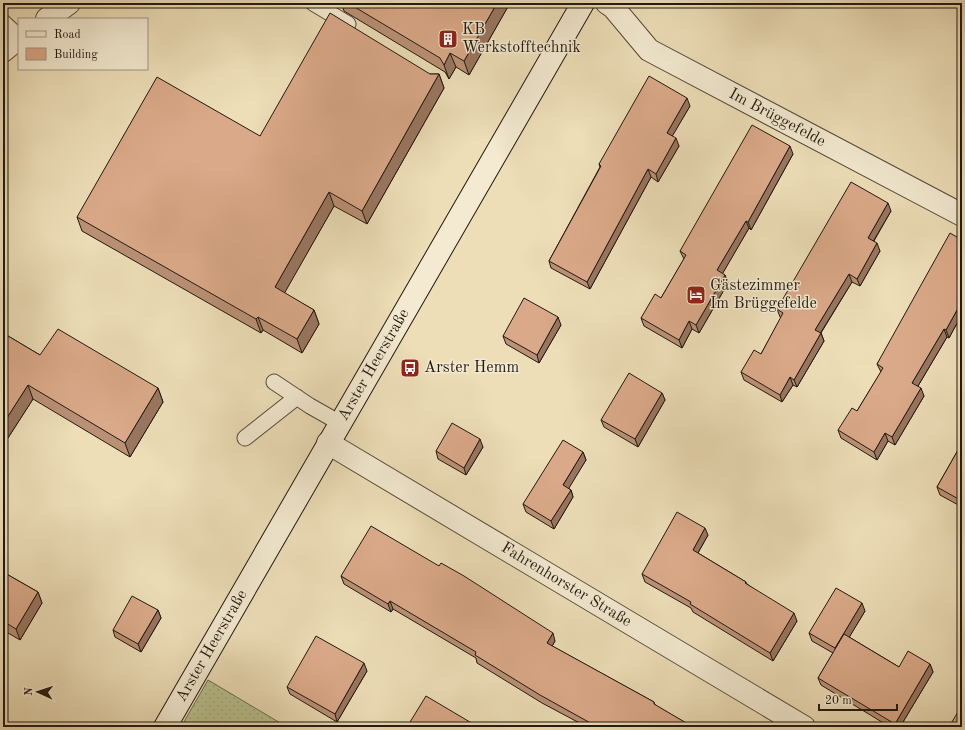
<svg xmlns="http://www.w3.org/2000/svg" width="965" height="730" viewBox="0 0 965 730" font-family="'Old Standard TT',serif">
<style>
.grass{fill:url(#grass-dots);stroke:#6d6d4f}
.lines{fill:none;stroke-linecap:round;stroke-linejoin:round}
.lane-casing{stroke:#544a3a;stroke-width:17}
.street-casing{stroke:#544a3a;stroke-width:24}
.secondary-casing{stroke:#211910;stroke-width:24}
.lane{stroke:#f3ead1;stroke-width:15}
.street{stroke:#f3ead1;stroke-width:22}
.secondary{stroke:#f3ead1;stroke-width:22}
.wall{fill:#bb9176;stroke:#211910}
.shaded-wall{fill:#997660;stroke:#211910}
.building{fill:#daa989;stroke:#211910}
.labels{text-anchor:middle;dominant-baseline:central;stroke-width:3;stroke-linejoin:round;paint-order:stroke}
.poi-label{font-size:16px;fill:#211910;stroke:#f3ead1;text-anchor:start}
.street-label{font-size:16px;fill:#211910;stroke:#f3ead1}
</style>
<defs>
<pattern id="grass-dots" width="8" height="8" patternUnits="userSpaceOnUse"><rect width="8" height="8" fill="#b9c18e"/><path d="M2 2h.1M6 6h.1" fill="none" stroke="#9fa579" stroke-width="1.8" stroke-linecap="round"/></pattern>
</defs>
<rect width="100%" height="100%" fill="#eddeb8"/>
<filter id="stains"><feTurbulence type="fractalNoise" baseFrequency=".005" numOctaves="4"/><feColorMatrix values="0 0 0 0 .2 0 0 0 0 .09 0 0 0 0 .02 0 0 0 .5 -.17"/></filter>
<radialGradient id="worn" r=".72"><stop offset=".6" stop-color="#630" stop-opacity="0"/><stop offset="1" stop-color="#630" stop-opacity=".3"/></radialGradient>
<path class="grass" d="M 208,680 L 287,727 L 181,727 Z"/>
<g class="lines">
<defs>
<path id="lane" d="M 313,3 L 348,24
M 3,22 L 19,37
M 274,382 L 310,406 L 340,423
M 245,438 L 297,397"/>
<path id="street" d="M 607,3 L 613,7 L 649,50 L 962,215
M 47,19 L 69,3
M 3,51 L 19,38
M 328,443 L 804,727"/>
<path id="secondary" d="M 165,727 L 583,3"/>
</defs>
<use href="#lane" class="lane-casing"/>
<use href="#street" class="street-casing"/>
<use href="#secondary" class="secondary-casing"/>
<use href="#lane" class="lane"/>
<use href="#street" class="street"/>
<use href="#secondary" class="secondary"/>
</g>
<path class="wall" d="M 341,3 L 510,3 L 469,75 L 456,67 L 449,79 L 445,72 L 344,11 Z
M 430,74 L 439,74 L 444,88 L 367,224 L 334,206 L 284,293 L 314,310 L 319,324 L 302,353 L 263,330 L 261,333 L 82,231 L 77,217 L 260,136 Z
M 690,106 L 672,136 L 679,146 L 658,182 L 651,177 L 590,289 L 551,268 L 549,261 L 600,167 L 599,164 Z
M 793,154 L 751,230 L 749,228 L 722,274 L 725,275 L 728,283 L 699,333 L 692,329 L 682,348 L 644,326 L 641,318 L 661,298 L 684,259 L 680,251 Z
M 891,211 L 874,241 L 880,251 L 860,286 L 852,282 L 821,333 L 824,341 L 797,387 L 793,385 L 782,402 L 744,380 L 741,372 L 761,354 L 781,318 L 780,317 L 777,309 Z
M 962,240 L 962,314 L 949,338 L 947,337 L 918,386 L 924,396 L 895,445 L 888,441 L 877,460 L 841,438 L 838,430 L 857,411 L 881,372 L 877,364 Z
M 561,325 L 539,363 L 506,344 L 503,336 Z
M 3,333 L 40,355 L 158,388 L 163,402 L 130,457 L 33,399 L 6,441 L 3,440 Z
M 662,393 L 665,400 L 638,447 L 604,427 L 601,420 Z
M 962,443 L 962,507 L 940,495 L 937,487 Z
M 483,447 L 466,475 L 438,459 L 436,451 Z
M 583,452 L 586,460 L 568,488 L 571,490 L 573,497 L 554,529 L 526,512 L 523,504 Z
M 708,535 L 698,553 L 746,582 L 747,584 L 797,621 L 773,661 L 693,612 L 691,608 L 645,582 L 642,574 Z
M 3,572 L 38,592 L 42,603 L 20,640 L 3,630 Z
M 341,576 L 555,641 L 552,646 L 654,702 L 655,705 L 693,727 L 587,727 L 542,703 L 477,663 L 476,658 L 393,609 L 391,612 L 344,584 Z
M 158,610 L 161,618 L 141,652 L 115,637 L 113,630 Z
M 865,611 L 849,637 L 899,667 L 930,664 L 933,672 L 900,727 L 890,727 L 821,685 L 818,678 L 833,653 L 812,641 L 809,633 Z
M 962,624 L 962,636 L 960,635 L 958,631 Z
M 367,671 L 337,722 L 290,694 L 287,687 Z"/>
<path class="shaded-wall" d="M 497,3 L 510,3 L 469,75 L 464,61 Z
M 450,53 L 456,67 L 449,79 L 444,65 Z
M 439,74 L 444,88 L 367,224 L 362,211 Z
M 687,98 L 690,106 L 670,140 L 667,133 Z
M 676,138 L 679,146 L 658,182 L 656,174 Z
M 790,146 L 793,154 L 751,230 L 748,222 Z
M 648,169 L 651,177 L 590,289 L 587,282 Z
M 329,192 L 334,206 L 280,301 L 275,287 Z
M 888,203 L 891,211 L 871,245 L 868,238 Z
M 746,221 L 749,228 L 720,278 L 717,270 Z
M 877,243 L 880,251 L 860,286 L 857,279 Z
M 849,274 L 852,282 L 818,337 L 815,330 Z
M 725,275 L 728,283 L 699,333 L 696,325 Z
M 962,301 L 962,314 L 949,338 L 946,330 Z
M 314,310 L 319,324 L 302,353 L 297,339 Z
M 258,317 L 263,330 L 261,333 L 256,319 Z
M 558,317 L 561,325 L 539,363 L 537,355 Z
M 689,321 L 692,329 L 682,348 L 679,340 Z
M 944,329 L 947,337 L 915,391 L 912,383 Z
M 821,333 L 824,341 L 797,387 L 794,380 Z
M 790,377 L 793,385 L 782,402 L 780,395 Z
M 28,385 L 33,399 L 6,441 L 3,434 L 3,424 Z
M 158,388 L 163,402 L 130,457 L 125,443 Z
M 921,388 L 924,396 L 895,445 L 892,437 Z
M 662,393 L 665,400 L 638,447 L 635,439 Z
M 885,433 L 888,441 L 877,460 L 874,452 Z
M 480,439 L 483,447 L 466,475 L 464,468 Z
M 583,452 L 586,460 L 566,493 L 563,485 Z
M 571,490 L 573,497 L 554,529 L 551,521 Z
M 705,528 L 708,535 L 695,558 L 693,550 Z
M 38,592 L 42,603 L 20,640 L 16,629 Z
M 390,601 L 393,609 L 391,612 L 388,604 Z
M 862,603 L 865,611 L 838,656 L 835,648 Z
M 158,610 L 161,618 L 141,652 L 138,644 Z
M 794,613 L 797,621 L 773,661 L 770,653 Z
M 553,633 L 555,641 L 550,650 L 547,643 Z
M 364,663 L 367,671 L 337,722 L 335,714 Z
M 930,664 L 933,672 L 900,727 L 896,727 L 895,724 Z"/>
<path class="building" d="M 348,3 L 497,3 L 464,61 L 450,53 L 444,65 L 440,58 Z
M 330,13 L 430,74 L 439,74 L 362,211 L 329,192 L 275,287 L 314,310 L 297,339 L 258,317 L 256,319 L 77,217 L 157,77 L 260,136 Z
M 649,76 L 687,98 L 667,133 L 676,138 L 656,174 L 648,169 L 587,282 L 549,261 L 601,166 L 599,164 Z
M 752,125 L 790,146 L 748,222 L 746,221 L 717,270 L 725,275 L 696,325 L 689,321 L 679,340 L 641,318 L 655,294 L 661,298 L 686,255 L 680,251 Z
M 851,182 L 888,203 L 868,238 L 877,243 L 857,279 L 849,274 L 815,330 L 821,333 L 794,380 L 790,377 L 780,395 L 741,372 L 754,350 L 761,354 L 783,313 L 777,309 Z
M 950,233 L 962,240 L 962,301 L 946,330 L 944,329 L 912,383 L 921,388 L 892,437 L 885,433 L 874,452 L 838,430 L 852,408 L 857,411 L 883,368 L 877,364 Z
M 524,298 L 558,317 L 537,355 L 503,336 Z
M 58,329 L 158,388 L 125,443 L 28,385 L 3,424 L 3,333 L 40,355 Z
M 629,373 L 662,393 L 635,439 L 601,420 Z
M 452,423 L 480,439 L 464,468 L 436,451 Z
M 563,440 L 583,452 L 563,485 L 571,490 L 551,521 L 523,504 Z
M 962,443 L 962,501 L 937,487 Z
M 677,512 L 705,528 L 693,550 L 746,582 L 745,583 L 794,613 L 770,653 L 690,604 L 691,602 L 642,574 Z
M 371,526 L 439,566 L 441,563 L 464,576 L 553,633 L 547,643 L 654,702 L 654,704 L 693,727 L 593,727 L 594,725 L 540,695 L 475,655 L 476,652 L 390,601 L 388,604 L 341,576 Z
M 3,572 L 38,592 L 16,629 L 3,621 Z
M 836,588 L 862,603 L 835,648 L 809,633 Z
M 132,596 L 158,610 L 138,644 L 113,630 Z
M 962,624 L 962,633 L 958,631 Z
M 844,634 L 899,667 L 908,651 L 930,664 L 895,724 L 818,678 Z
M 316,636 L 364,663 L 335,714 L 287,687 Z
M 426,696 L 475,725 L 474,727 L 407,727 Z
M 962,705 L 962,727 L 949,727 Z"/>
<defs>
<symbol id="building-square" viewBox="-11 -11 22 22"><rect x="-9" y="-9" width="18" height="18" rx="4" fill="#8f2418" stroke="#f3ead1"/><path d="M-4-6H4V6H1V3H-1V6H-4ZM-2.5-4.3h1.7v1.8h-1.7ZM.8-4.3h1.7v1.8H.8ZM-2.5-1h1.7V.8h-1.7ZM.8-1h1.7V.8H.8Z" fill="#fff"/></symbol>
<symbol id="hotel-square" viewBox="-11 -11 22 22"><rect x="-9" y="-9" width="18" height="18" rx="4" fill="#8f2418" stroke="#f3ead1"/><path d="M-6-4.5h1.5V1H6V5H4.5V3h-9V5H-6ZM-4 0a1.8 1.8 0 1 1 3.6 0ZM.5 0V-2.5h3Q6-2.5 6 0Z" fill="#fff"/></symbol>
<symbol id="bus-square" viewBox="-11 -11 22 22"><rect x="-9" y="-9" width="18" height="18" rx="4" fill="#8f2418" stroke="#f3ead1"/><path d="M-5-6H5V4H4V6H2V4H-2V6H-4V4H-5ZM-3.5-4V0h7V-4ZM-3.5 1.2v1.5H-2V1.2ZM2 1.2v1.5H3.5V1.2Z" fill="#fff"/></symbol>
</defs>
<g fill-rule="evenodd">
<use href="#building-square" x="437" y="28" width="22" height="22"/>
<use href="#hotel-square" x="685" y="284" width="22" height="22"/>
<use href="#bus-square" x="399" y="357" width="22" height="22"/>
</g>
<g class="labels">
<g class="poi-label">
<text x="462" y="30">KB<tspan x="462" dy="18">Werkstofftechnik</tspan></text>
<text x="710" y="286">Gästezimmer<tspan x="710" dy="18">Im Brüggefelde</tspan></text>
<text x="424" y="368">Arster Hemm</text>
</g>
<g class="street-label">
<text transform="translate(777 118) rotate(28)">Im Brüggefelde</text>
<text transform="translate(374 365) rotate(-60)">Arster Heerstraße</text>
<text transform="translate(566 585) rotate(31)">Fahrenhorster Straße</text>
<text transform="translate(212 646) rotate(-60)">Arster Heerstraße</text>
</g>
</g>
<rect width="965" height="730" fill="none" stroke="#eddeb8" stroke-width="16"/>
<rect x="4" y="4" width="957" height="722" fill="none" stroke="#211910" stroke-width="2"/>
<rect x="8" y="8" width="949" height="714" fill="none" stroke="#211910"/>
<rect x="18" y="18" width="130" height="52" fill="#f3ead1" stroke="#9f9684"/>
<rect x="26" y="31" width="20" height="6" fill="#f3ead1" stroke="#9f9684"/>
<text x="54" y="38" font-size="12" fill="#211910">Road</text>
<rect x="26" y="48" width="20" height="12" fill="#daa989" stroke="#9f9684"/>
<text x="54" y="58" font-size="12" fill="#211910">Building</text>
<g transform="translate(38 692) rotate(273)" stroke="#f3ead1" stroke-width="3" paint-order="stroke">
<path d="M0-3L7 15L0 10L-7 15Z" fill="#211910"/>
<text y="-6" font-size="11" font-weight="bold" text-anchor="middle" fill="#211910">N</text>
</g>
<path d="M819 704v6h78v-6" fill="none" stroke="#211910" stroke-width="2"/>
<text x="825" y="704" font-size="12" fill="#211910" stroke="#f3ead1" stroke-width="3" paint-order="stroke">20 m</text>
<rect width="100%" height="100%" filter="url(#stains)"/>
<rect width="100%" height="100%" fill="url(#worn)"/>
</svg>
